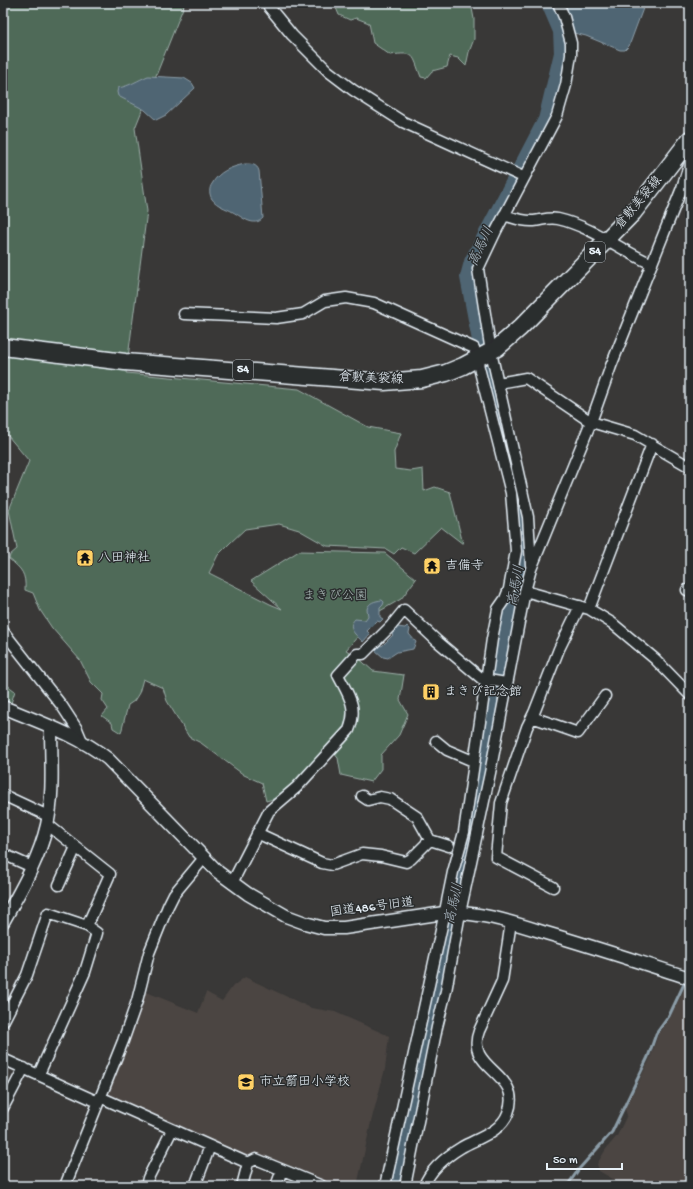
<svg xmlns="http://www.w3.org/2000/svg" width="693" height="1189" viewBox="0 0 693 1189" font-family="'Gochi Hand','Klee One',sans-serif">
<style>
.built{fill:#4b4542}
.green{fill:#506a58;stroke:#9caea8}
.water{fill:#4f6573;stroke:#8c9da8}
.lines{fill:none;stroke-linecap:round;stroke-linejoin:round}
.stream{stroke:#8c9da8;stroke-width:3}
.river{stroke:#4f6573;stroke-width:18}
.minor-casing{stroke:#e8f1f8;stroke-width:13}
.tertiary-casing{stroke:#e8f1f8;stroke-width:15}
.primary-casing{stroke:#e8f1f8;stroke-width:19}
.minor{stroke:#2a2d2e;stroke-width:10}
.tertiary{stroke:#2a2d2e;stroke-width:12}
.primary{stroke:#2a2d2e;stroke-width:16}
.labels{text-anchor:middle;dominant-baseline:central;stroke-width:3;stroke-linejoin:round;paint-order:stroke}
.shield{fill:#2a2d2e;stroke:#afb6bb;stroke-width:1}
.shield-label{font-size:12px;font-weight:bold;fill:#e8f1f8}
.street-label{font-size:13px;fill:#e8f1f8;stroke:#2a2d2e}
.poi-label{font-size:13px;fill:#e8f1f8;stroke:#2a2d2e;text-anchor:start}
.park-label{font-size:13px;fill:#abbbb8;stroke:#2a2d2e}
.water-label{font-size:14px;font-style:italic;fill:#abb9c3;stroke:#2a2d2e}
</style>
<rect width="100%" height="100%" fill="#393837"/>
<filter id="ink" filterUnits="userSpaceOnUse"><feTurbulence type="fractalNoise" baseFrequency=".025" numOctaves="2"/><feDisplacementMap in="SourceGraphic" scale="8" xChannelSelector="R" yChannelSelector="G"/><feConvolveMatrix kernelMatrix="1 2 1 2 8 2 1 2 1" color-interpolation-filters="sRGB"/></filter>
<g filter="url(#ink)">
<path class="built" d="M 245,977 L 311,1008 L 335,1012 L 389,1036 L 385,1069 L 371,1122 L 357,1186 L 333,1186 L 255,1155 L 241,1156 L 108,1098 L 106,1094 L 144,991 L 198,1013 L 206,992 L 222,1001 L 233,986 Z
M 687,983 L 690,984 L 690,1186 L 625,1186 L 599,1171 L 597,1164 L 606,1149 L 617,1136 L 627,1115 L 625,1109 L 650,1059 L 658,1035 L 670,1018 Z"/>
<path class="green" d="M 3,3 L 185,3 L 135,128 L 147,211 L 126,373 L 299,389 L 368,427 L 401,433 L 394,452 L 395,469 L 411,471 L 423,469 L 424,491 L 435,487 L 450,492 L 463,544 L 441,527 L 414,553 L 401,547 L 394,554 L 386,549 L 327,546 L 299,530 L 279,524 L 245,529 L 230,543 L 218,555 L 209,573 L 270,604 L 282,609 L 251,581 L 299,551 L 385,553 L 416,579 L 401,599 L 380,611 L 346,650 L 355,655 L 373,671 L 404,675 L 400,700 L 408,714 L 399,735 L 381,755 L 381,769 L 371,782 L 341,775 L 338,758 L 328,746 L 286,792 L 277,798 L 266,801 L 262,783 L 244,775 L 201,743 L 189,737 L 167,701 L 163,688 L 143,679 L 139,693 L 134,701 L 128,705 L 121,733 L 113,728 L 112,723 L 102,716 L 108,709 L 102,700 L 103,694 L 91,682 L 80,660 L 52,628 L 40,610 L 33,593 L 25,590 C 26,574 22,569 9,559 L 10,555 L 17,549 L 9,510 L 29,461 L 3,430 Z
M 334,3 L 471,3 L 474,19 L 474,39 L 469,52 L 466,66 L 458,58 L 450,56 L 447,67 L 432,71 L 426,78 L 421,77 C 412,54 416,52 390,55 L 373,43 L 369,23 L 356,18 L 350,20 L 339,15 Z
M 7,685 L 15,691 L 11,703 L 3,700 L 3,690 Z"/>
<path class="water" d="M 562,3 L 645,3 L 629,46 L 625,50 L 620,50 L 586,36 L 574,33 Z
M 148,76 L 184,78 L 192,83 L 195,88 L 166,115 L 156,120 L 145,110 L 118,96 L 117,92 L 118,88 C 130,86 138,80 148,76 Z
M 245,164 C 251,164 257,164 259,171 L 263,218 C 254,228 242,217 233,212 C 226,208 217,206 212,199 C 209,194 209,188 212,184 C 219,171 231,167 245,164 Z
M 382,600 L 384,602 L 383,605 L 380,608 L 380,617 L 383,619 L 380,622 L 377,621 L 367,631 L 370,634 L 363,642 C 356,635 346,628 355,619 L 365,620 L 368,616 L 367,609 C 369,602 375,601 382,600 Z
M 407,626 L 410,629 L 409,634 L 416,642 L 413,649 L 397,652 L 388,658 L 383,657 L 375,650 L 379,645 L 382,646 L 393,635 L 391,633 L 397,627 L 405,628 Z"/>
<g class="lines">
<path class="stream" d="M 567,1186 L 579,1169 L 612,1132 L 648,1057 L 656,1034 L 669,1016 L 684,984"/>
<path class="river" d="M 394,1186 L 429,1033 L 447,939 L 472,824 L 504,648 L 522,572 L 522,527 L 517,492 L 488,377 L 469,277 L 473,262 L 547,120 L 563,53 L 562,31 L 550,3"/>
<defs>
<path id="minor" d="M 269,7 L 292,35 L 328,71 L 353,90 L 403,122 L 523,177
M 504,215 C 514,218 523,222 534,221 C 543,220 549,217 558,219 C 593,227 620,250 652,264
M 184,314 L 276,318 L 303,314 L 325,301 L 346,298 L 374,303 L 474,348 L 511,493 L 516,551 L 509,589 L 505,599 L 498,609 L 492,639 L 464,832 L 453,872 L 443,921 L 385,1186
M 498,383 L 526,378 L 591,422 L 635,435 L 690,467
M 531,565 L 528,517 L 491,352 L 478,269 L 496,231 L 557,116 L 566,85 L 571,55 L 571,43 L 564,17 L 558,3
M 687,590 L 690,591
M 525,591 L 589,609 L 612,623 L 655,659 L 690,695
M 589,609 L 652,444
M 3,631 L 62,706 L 77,729 L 82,741
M 532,717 L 578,733 L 605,696
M 436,741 L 447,750 L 473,761
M 3,795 L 48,816
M 362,796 L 368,800 L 380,797 L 390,799 L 417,817 L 430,840
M 257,833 L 322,863 L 332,865 L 362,854 L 381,856 L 406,862 L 411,859 L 430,840 L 449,846
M 3,854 L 32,867
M 232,883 L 269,811 L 297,787 L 349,730 C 358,707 349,696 338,675 L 357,654 L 363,654 L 391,626 L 404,610 L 437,641 L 482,679 L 506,683
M 59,885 L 76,847
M 553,887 L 496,857 L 501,803 L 527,727 L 534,713 L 559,649 L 580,606
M 3,1022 L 27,975 L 48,913 L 87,926
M 3,1059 L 98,1102
M 39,1074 L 85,972 L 97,933 L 87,926 L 110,874 L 47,824
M 100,1097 L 248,1163 L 242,1186
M 3,1108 L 24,1068
M 248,1163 L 256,1159 L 322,1186
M 65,1186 L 123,1041 L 137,1001 L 149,953 L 168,906 L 174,894 L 204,858
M 146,1186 L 148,1178 L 172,1130
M 195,1186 L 210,1146
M 276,1186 L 282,1170
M 405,1186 L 437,1027 L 446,991 L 460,913 L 490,773 L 525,591 L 531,569 L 591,422 L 611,366 L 682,188 L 690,162
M 424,1186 C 430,1170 447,1156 462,1147 C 478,1138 501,1132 508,1113 C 524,1072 464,1070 479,1031 L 502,981 L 511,922"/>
<path id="tertiary" d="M 3,707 C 39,722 78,735 108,759 L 218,872 L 248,894 L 286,916 L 305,923 L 324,928 L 344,928 L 444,913 C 479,911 514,923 546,933 C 594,947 642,963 690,978
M 3,922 C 20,891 39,860 47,825 C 54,794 51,759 51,727"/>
<path id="primary" d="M 3,347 L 125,362 L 384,382 L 422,379 L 446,373 L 463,366 L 497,348 L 520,328 L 633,213 L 690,139"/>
</defs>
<use href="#minor" class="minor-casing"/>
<use href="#tertiary" class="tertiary-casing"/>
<use href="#primary" class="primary-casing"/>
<use href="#minor" class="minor"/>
<use href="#tertiary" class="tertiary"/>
<use href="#primary" class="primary"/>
</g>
</g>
<defs>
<symbol id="temple-square" viewBox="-11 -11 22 22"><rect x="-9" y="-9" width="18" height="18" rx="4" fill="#ffd166" stroke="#2a2d2e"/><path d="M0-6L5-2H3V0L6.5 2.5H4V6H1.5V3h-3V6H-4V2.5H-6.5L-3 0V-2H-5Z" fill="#111"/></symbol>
<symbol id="building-square" viewBox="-11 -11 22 22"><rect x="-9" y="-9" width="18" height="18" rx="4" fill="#ffd166" stroke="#2a2d2e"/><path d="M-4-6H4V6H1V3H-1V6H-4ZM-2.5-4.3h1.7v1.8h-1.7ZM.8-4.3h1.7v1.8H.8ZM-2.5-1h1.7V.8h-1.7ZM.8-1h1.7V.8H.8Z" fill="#111"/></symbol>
<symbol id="school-square" viewBox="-11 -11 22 22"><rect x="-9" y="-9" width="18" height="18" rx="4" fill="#ffd166" stroke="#2a2d2e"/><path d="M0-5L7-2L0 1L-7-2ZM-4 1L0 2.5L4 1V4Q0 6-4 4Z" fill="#111"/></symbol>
</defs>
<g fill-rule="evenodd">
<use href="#temple-square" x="75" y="548" width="20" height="20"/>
<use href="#temple-square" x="422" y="556" width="20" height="20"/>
<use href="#building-square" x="421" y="682" width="20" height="20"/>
<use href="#school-square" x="236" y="1072" width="20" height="20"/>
</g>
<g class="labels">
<g class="shield">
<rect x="585" y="242" width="20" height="20" rx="3"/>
<rect x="233" y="360" width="20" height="20" rx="3"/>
</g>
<g class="shield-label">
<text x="595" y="252">54</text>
<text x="243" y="370">54</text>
</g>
<g class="street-label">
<text transform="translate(639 203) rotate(-50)">倉敷美袋線</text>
<text transform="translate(371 379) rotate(2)">倉敷美袋線</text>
<text transform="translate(372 908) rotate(-7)">国道486号旧道</text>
</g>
<g class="poi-label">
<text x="98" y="558">八田神社</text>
<text x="445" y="566">吉備寺</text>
<text x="444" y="692">まきび記念館</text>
<text x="259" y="1082">市立箭田小学校</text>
</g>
<g class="park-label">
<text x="335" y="596">まきび公園</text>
</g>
<g class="water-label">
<text transform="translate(482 247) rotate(-65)">高馬川</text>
<text transform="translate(517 586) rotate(-80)">高馬川</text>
<text transform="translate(455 904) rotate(-78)">高馬川</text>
</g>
</g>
<rect width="693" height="1189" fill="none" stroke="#2a2d2e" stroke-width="16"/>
<rect x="8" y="8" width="677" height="1173" fill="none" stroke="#e8f1f8" stroke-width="1.5" filter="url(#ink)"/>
<path d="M547 1163v6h75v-6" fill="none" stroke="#e8f1f8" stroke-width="2"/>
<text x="553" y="1163" font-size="12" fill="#e8f1f8" stroke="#2a2d2e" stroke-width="3" paint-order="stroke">50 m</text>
</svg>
